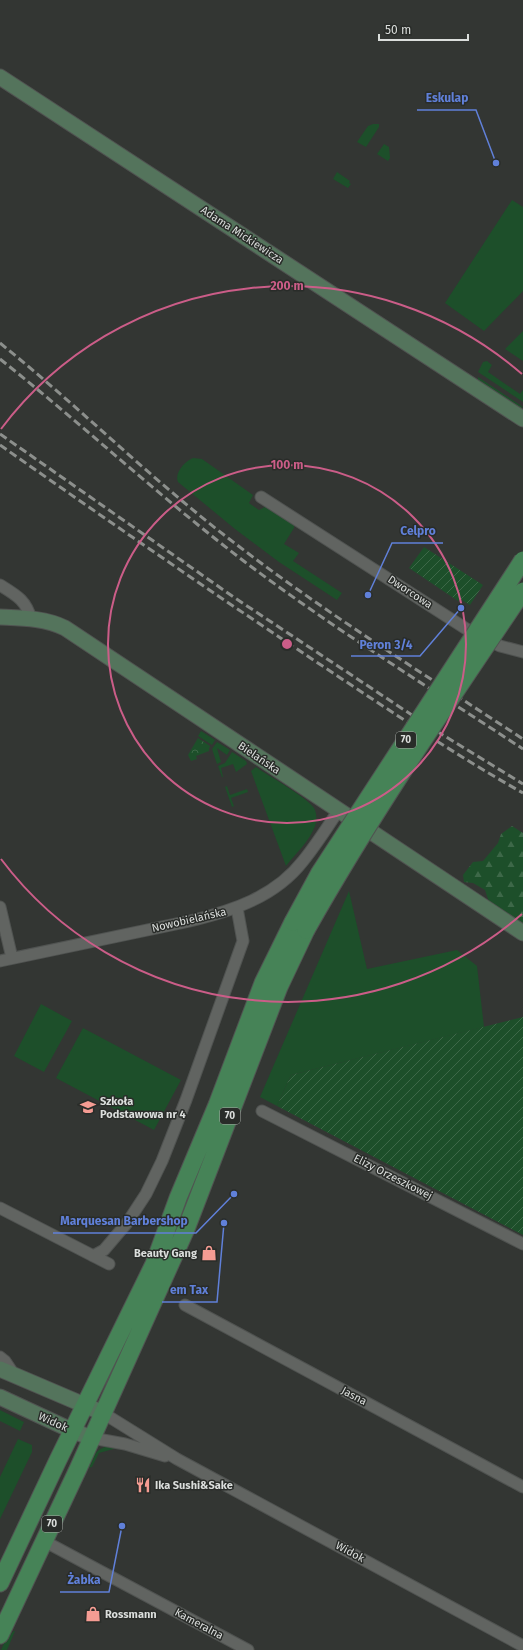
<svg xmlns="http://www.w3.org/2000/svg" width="523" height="1650" viewBox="0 0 523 1650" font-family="'Fira Sans',sans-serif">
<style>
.grass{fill:#1d4f2a}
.forest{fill:url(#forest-firs)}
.park{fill:url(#park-crowns)}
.garden{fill:url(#garden-furrows)}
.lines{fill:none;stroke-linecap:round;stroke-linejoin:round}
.street-casing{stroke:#505351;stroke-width:13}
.secondary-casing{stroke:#505351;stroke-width:17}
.primary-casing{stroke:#505351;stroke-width:19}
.street{stroke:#616461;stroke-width:11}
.secondary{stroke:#54745c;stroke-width:15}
.primary{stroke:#468357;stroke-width:17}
.rail{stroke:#8c8f8c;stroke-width:3;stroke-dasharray:8 4;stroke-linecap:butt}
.primary-bridge-casing{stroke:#505351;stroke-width:19;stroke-linecap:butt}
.primary-bridge{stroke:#468357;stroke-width:17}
.ring{fill:none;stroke:#cb5d88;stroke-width:2}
.labels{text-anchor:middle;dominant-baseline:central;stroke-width:3;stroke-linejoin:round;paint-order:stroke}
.shield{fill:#292c29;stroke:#a6a9a6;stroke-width:1}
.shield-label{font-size:10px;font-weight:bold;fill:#dbdedc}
.street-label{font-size:11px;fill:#dbdedc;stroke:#292c29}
.poi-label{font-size:11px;font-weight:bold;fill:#dbdedc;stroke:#292c29;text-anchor:start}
.centre{fill:#cb5d88;stroke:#292c29;stroke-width:2}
.ring-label{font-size:12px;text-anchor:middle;font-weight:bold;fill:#cb5d88;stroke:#292c29;stroke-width:3;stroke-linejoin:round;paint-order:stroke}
.leader{fill:none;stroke:#6080d9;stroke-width:1.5}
.callout-dot{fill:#6080d9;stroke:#292c29;stroke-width:1.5}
.callout-label{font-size:12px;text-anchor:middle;font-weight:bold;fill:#6080d9;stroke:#292c29;stroke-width:3;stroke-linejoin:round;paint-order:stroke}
</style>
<defs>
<pattern id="forest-firs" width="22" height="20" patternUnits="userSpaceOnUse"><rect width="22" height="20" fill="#1d4f2a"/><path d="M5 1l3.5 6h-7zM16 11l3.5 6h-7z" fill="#3d6848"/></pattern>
<pattern id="park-crowns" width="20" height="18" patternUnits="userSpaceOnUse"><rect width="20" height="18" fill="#1d4f2a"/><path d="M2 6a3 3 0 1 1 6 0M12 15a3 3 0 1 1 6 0" fill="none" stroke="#3d6848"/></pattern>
<pattern id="garden-furrows" width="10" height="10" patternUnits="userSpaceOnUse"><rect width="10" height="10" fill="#1d4f2a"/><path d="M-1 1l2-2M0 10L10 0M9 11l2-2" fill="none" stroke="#3d6848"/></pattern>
</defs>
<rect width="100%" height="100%" fill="#333633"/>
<path class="grass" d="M 373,124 L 379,124 L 379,127 L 366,147 L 357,142 L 368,126 Z
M 384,144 L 389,147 L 390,158 L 388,161 L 377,154 Z
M 337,172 L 350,181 L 349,183 L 351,184 L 348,188 L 333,179 Z
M 512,200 L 523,207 L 523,291 L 484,331 L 445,303 Z
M 523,331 L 523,361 L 505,349 Z
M 487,361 L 492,365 L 488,372 L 520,394 L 523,390 L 523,402 L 478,372 L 483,362 Z
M 478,377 L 523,407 L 520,409 L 478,382 Z
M 193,458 L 202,459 L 253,495 L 249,503 L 259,510 L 267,506 L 294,524 L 294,528 L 284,544 L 299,553 L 293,561 L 342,593 L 337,600 L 279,562 L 235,529 L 178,482 C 174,473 185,461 193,458 Z
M 201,731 L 215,740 L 212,745 L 198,736 Z
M 217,742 L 230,750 L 227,755 L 217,748 L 221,762 L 217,764 L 212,749 Z
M 232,752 L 246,761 L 247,764 L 236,772 L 233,764 L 221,768 L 223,777 L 222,777 L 218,766 L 225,763 Z
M 256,767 C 267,775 308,798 314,808 C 317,813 317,821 315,826 C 309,842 296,853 286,866 L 251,771 Z
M 227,786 L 230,795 L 247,789 L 248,792 L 231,798 L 234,806 L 232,807 L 225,787 Z
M 349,891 L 367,969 L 457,950 L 477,966 L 484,1027 L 291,1075 L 277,1106 L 260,1097 Z
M 41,1004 L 72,1021 L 44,1072 L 14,1056 Z
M 83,1028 L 181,1080 L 154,1130 L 56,1078 Z
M 0,1410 L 24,1422 L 20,1431 L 0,1421 Z
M 18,1439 L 32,1445 L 32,1452 L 0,1519 L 0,1477 Z
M 109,1446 L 117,1448 L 99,1453 L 92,1467 L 88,1468 C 90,1457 97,1448 109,1446 Z
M 14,1631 L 15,1631 L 7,1650 L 1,1650 L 7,1637 Z"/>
<path class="forest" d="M 512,826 L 523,833 L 523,925 L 489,902 L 485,890 L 473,883 L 464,882 L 463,875 L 473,862 L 483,861 L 498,843 L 501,834 Z"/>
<path class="park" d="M 198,738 L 210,746 L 209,749 L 209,751 L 196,756 L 197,759 L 191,761 L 188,755 Z"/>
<path class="garden" d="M 424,547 L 483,585 L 470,605 L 460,599 L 458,601 L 409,568 Z
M 523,1017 L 523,1235 L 277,1106 L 291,1075 Z"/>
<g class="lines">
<defs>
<path id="street" d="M 261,497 L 468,630 L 500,646 L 523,652
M 0,585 C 16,595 26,600 31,619
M 0,907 L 12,958
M 0,961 L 190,921 C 232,911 275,897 303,861 C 316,845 327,828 338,811
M 262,1111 L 523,1244
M 0,1208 L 109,1264
M 93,1256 L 104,1250 L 127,1223 L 146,1194 L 162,1161 L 186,1100 L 243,941 L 237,908
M 185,1305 L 523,1487
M 0,1357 L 5,1361 L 15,1376
M 103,1413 L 177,1459 L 523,1646
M 92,1438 L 125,1444 L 165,1456
M 44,1541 L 248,1650"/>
<path id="secondary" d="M 0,77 L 523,419
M 0,617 C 22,618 45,618 65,628 L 523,933
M 0,1369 L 103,1413
M 0,1397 L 73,1431 L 92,1438"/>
<path id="primary" d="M 0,1583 L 58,1460 L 154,1264 L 178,1198 L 217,1105 L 263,983 L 293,922
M 0,1635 L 78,1469 L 186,1229 L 279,987 L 306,930"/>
</defs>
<use href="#street" class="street-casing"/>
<use href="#secondary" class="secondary-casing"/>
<use href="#primary" class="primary-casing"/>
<use href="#street" class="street"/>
<use href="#secondary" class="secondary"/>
<use href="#primary" class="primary"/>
<path class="rail" d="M 0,343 C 78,406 149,477 228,538 C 322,611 424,674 523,739
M 0,359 C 83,425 161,498 245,562 C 334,629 430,688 523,749
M 0,434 L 235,598 L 430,727 L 523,784
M 0,445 C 111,523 223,600 336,675 C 398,716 459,757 523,793"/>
<defs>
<path id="primary-bridge" d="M 293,922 L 319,874 L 523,560
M 306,930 C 372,813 448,702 523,591"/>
</defs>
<use href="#primary-bridge" class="primary-bridge-casing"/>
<use href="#primary-bridge" class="primary-bridge"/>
</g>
<g class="ring">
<circle cx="287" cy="644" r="179"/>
<path d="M522 914A358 358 0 0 1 1 859M1 429A358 358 0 0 1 522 374"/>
</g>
<defs>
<symbol id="school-bare" viewBox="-9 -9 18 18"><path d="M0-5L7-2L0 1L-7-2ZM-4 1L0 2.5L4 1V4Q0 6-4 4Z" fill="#f59c93" stroke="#292c29" stroke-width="2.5" paint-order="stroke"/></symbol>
<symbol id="shop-bare" viewBox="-9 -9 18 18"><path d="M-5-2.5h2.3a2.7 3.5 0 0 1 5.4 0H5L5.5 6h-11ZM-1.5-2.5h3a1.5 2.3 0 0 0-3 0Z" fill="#f59c93" stroke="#292c29" stroke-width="2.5" paint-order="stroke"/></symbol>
<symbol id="restaurant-bare" viewBox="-9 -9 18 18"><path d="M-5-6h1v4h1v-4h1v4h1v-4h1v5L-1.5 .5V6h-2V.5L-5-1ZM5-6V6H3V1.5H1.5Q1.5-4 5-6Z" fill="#f59c93" stroke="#292c29" stroke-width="2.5" paint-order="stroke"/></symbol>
</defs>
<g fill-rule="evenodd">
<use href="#school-bare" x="77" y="1096" width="22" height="22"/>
<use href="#shop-bare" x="198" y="1242" width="22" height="22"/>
<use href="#restaurant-bare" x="132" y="1474" width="22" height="22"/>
<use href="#shop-bare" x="82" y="1603" width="22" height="22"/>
</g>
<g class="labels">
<g class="shield">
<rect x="396" y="732" width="20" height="16" rx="3"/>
<rect x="220" y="1108" width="20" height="16" rx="3"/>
<rect x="42" y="1516" width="20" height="16" rx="3"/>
</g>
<g class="shield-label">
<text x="406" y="740">70</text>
<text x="230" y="1116">70</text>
<text x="52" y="1524">70</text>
</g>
<g class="street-label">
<text transform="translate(242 235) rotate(33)">Adama Mickiewicza</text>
<text transform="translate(410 592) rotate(33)">Dworcowa</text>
<text transform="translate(259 758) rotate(34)">Bielańska</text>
<text transform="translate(189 920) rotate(-13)">Nowobielańska</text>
<text transform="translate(393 1177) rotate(27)">Elizy Orzeszkowej</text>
<text transform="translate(354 1396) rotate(28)">Jasna</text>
<text transform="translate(53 1422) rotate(25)">Widok</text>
<text transform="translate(350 1552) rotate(28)">Widok</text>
<text transform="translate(199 1624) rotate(28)">Kameralna</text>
</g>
<g class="poi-label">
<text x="100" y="1101">Szkoła<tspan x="100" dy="13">Podstawowa nr 4</tspan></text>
<text x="197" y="1253" text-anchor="end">Beauty Gang</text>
<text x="155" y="1485">Ika Sushi&amp;Sake</text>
<text x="105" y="1614">Rossmann</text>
</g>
</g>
<circle cx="287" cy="644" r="6" class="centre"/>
<g class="ring-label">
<text x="287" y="290">200 m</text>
<text x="287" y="469">100 m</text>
</g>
<path class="leader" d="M496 163L476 110H417M368 595L392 543H443M461 608L420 656H351M234 1194L196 1233H53M224 1223L217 1302H162M122 1526L109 1592H60"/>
<g class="callout-dot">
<circle cx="496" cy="163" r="4"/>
<circle cx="368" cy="595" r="4"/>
<circle cx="461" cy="608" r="4"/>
<circle cx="234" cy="1194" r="4"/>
<circle cx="224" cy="1223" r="4"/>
<circle cx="122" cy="1526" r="4"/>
</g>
<g class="callout-label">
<text x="447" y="102">Eskulap</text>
<text x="418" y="535">Celpro</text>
<text x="386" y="649">Peron 3/4</text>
<text x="124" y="1225">Marquesan Barbershop</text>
<text x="189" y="1294">em Tax</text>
<text x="84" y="1584">Żabka</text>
</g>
<path d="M379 34v6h89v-6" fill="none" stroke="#dbdedc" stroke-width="2"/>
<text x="385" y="34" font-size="12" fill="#dbdedc" stroke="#292c29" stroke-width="3" paint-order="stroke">50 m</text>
</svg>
